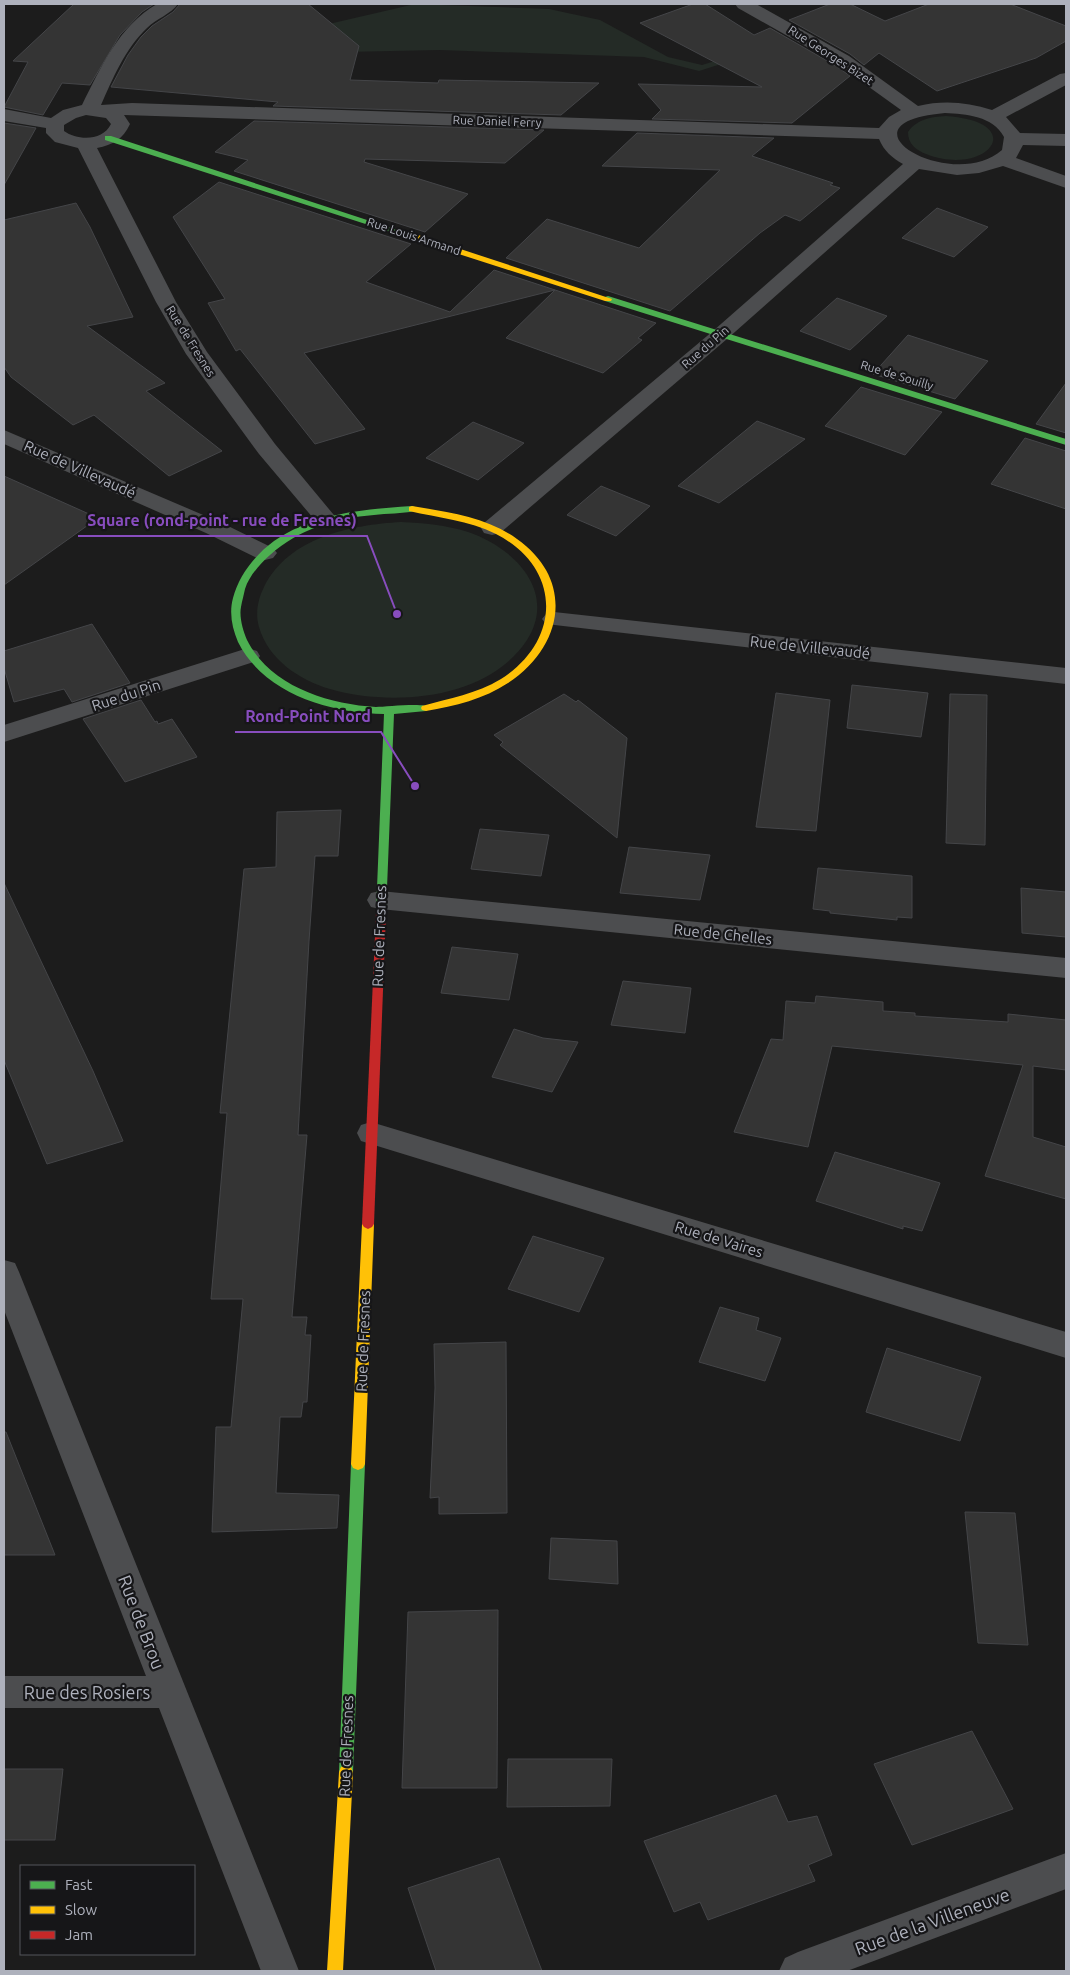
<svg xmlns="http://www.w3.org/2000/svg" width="1070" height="1975" viewBox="0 0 1070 1975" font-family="Ubuntu,sans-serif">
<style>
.green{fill:#242b26}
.building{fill:#343434;stroke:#444548}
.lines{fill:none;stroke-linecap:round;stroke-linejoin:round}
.street{fill:#4c4d4f;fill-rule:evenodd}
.fast{fill:#4caf50;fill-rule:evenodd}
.slow{fill:#ffc107;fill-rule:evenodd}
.jam{fill:#c62828;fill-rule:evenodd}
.labels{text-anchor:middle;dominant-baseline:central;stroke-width:4.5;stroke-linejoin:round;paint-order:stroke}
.far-street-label{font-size:12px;fill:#aeb1bc;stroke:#161618}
.street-label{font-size:15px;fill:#aeb1bc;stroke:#161618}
.near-street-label{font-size:18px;fill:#aeb1bc;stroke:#161618}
.leader{fill:none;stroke:#884dbe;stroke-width:2}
.callout-dot{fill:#884dbe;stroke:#161618;stroke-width:2}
.callout-label{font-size:16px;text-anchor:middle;font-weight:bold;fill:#884dbe;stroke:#161618;stroke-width:4.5;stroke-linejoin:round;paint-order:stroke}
</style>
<rect width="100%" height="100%" fill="#1c1c1c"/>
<path class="green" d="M 415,4 L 549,9 L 600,20 L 668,57 L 702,65 L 734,55 L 740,58 L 699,71 L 644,57 L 439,50 L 344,52 L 303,30 Z
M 946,116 C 1031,122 987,178 926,154 C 916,150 908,144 908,132 C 917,119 931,117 946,116 Z
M 401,522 C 424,523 446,525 468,532 C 513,547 558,591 527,640 C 488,700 392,707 330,689 C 299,680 268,659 259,627 C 255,613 258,599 264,587 C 289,537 351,525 401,522 Z"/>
<path class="building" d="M 74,4 L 154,4 L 142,12 L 120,35 L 90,85 L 62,83 L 43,115 L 4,107 L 28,62 L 13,61 Z
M 180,4 L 308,4 L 359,46 L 350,80 L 438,83 L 439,80 L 599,83 L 561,115 L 273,106 L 278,102 L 111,87 L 128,55 L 141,37 L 152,26 L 173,12 Z
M 693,4 L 705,4 L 754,35 L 770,28 L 836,66 L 850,76 L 792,123 L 652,119 L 661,110 L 638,84 L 762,87 L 640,23 Z
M 830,4 L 850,4 L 885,21 L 929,4 L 1010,4 L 1066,26 L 1066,41 L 1036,58 L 937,91 L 879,53 L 864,65 L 850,54 L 789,20 Z
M 254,121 L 544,130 L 505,163 L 365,159 L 364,162 L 468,194 L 425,232 L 234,171 L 248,160 L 215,152 Z
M 4,123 L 36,128 L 4,185 Z
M 637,133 L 774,138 L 752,156 L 833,183 L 830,185 L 840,188 L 800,221 L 785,215 L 760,233 L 670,311 L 506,258 L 547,219 L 639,248 L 720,170 L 602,166 Z
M 219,182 L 411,244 L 366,282 L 450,312 L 494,270 L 656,323 L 638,338 L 642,340 L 603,373 L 506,338 L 555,290 L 304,353 L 365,429 L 315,444 L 240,349 L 236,351 L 208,303 L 225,299 L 173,217 Z
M 76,203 L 90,227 L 133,317 L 87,326 L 165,383 L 146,391 L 222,451 L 169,476 L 94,415 L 73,425 L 11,377 L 4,367 L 4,220 Z
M 937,208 L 988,227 L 954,257 L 902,238 Z
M 837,298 L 887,316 L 850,350 L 800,331 Z
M 908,335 L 988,361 L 955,399 L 873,374 Z
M 1066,383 L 1066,433 L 1036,424 Z
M 861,387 L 942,412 L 905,455 L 825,426 Z
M 757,421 L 805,439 L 719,503 L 678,486 Z
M 473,422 L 524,443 L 478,480 L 426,458 Z
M 1025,438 L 1066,451 L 1066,509 L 991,484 Z
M 4,476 L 98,518 L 4,585 Z
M 601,486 L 650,506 L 616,536 L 567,515 Z
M 92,624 L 130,683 L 72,702 L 64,689 L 14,702 L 4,668 L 4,651 Z
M 852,685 L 928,693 L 921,737 L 847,728 Z
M 776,693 L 830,700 L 816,831 L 756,827 Z
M 564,694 L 576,702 L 578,700 L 627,738 L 617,838 L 500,745 L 503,742 L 494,735 Z
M 950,694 L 987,695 L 985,845 L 946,843 Z
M 141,700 L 155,722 L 157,721 L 158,724 L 172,719 L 197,757 L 125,782 L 83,719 Z
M 341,810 L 338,856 L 315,856 L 309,941 L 298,1135 L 307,1135 L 292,1317 L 307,1317 L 305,1335 L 311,1335 L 307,1402 L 303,1402 L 301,1417 L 280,1417 L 276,1493 L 339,1495 L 337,1528 L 212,1532 L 216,1427 L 231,1427 L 243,1299 L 211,1299 L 227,1113 L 220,1113 L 244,869 L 276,867 L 277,812 Z
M 480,829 L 549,835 L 541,876 L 471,869 Z
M 629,847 L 710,855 L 700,900 L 620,893 Z
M 818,868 L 912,876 L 912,918 L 897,917 L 897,920 L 830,913 L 830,911 L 813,909 Z
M 4,883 L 93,1071 L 123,1141 L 47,1164 L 4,1060 Z
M 1021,888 L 1066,892 L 1066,937 L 1022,933 Z
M 452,947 L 518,954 L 509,1000 L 441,993 Z
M 623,981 L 691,988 L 685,1033 L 611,1025 Z
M 816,996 L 883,1002 L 883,1011 L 915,1013 L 915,1016 L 1008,1022 L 1008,1014 L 1066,1020 L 1066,1070 L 1033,1066 L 1033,1137 L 1066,1147 L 1066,1199 L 985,1176 L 1023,1065 L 832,1046 L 808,1147 L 734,1132 L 771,1039 L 783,1040 L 786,1001 L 815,1003 Z
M 514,1029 L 543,1038 L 578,1042 L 552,1092 L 492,1077 Z
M 835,1152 L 940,1183 L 922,1231 L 903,1226 L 903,1229 L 816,1201 Z
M 533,1236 L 604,1258 L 579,1312 L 508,1289 Z
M 720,1307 L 759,1318 L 756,1330 L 781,1338 L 765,1381 L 699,1362 Z
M 506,1342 L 507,1513 L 439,1514 L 439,1497 L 430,1498 L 435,1388 L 434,1344 Z
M 887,1348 L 981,1377 L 960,1441 L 866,1412 Z
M 4,1432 L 6,1432 L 55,1555 L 4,1555 Z
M 965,1512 L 1015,1513 L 1028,1645 L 978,1643 Z
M 551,1538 L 617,1541 L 618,1584 L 549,1579 Z
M 498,1610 L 497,1788 L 402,1788 L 408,1612 Z
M 972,1731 L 1013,1809 L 912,1845 L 874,1764 Z
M 508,1759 L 612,1759 L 610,1806 L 507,1807 Z
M 4,1769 L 63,1769 L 55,1840 L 4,1840 Z
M 776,1795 L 788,1822 L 817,1816 L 832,1855 L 808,1865 L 815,1881 L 708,1920 L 700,1902 L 674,1912 L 644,1841 Z
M 499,1858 L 542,1971 L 436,1971 L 408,1888 Z"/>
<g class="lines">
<path class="street" d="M 157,4 L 178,4 C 171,14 156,19 147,28 C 125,49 113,78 101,105 L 132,103 L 879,128 L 889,117 L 901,110 L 837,64 L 738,8 L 735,4 L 756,4 L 849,56 L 918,106 C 943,100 967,102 992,110 L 1060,74 L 1066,73 L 1066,85 L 1006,117 L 1020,133 L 1066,134 L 1066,146 L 1023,145 L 1016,158 L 1066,176 L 1066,188 L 1003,166 L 979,173 L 957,175 L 919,169 L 727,339 L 500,533 L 492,535 L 484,533 L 481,528 L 484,523 L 713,331 L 903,164 C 892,158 884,151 879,139 L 124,115 L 130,124 C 123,139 113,145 97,148 L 176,302 L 207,352 L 275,444 L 338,520 L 335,525 L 327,527 L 319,525 L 259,454 L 186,354 L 156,302 L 78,148 L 55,142 L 46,133 L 46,128 L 4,121 L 4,109 L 51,118 L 63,110 L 82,105 C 101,67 119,26 157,4 ZM 945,113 C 966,114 993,116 1004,137 L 1002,150 C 952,194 830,123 945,113 ZM 86,115 L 106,118 L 111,124 C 103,141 78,141 64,131 L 64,125 L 76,118 Z
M 4,430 L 222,523 L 273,548 L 277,553 L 273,558 L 265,560 L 257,558 L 206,533 L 4,444 Z
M 554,612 L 1066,668 L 1066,684 L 546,624 L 542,619 L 546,614 Z
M 248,648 L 257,651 L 260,656 L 257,661 L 4,742 L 4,725 Z
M 380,891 L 1066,958 L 1066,978 L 380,909 L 371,907 L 367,900 L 371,893 Z
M 371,1122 L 1066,1332 L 1066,1358 L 361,1141 L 357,1133 L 361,1125 Z
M 4,1260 L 15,1263 L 19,1272 L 299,1971 L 261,1971 L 159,1708 L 4,1708 L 4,1676 L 146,1676 L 4,1310 Z
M 1066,1853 L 1066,1889 L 847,1971 L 779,1971 L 785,1958 L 798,1952 Z"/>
<path class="fast" d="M 105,136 L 111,136 L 419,237 L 412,239 L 105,140 Z
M 608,296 L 1066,439 L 1066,445 L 605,301 L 605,297 Z
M 412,506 L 415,507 L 415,511 C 402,514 387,513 374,515 C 335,518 299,529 270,555 C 260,564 249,576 245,589 C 244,594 242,601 241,607 C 239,617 243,631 247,640 C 270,686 327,704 376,707 C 386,707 426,702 431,708 L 426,711 L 394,714 L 386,913 L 381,917 L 376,913 L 384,714 C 330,713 264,694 238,642 C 232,628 229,613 233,598 C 239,575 255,555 274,541 C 315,513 365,509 412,506 Z
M 358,1458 L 363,1460 L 365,1464 L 353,1772 L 351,1777 L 346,1779 L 341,1777 L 339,1772 L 351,1464 L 353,1460 Z"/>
<path class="slow" d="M 412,235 L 418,235 L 612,299 L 611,301 L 605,301 L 412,239 Z
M 412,506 C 448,512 487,517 517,539 C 575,580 564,646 508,683 C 484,699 455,706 426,711 L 422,710 L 421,708 L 422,706 C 450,698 476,694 501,679 C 562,640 562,568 496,534 C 468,520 439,518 409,511 L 409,507 Z
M 368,1219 L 372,1221 L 374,1224 L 365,1464 L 363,1468 L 358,1470 L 353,1468 L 351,1464 L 362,1224 L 364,1221 Z
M 346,1765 L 351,1767 L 353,1772 L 343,1971 L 327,1971 L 339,1772 L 341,1767 Z"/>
<path class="jam" d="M 381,909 L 386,913 L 374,1224 L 372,1227 L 368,1229 L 364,1227 L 362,1224 L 376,913 Z"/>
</g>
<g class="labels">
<g class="far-street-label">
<text transform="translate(831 55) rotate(33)">Rue Georges Bizet</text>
<text transform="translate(497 121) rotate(2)">Rue Daniel Ferry</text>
<text transform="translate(414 236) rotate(18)">Rue Louis Armand</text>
<text transform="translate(191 341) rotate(58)">Rue de Fresnes</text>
<text transform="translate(705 347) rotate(-41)">Rue du Pin</text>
<text transform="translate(897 375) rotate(17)">Rue de Souilly</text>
</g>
<g class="street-label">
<text transform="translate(80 469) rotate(24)">Rue de Villevaudé</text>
<text transform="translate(810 647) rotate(6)">Rue de Villevaudé</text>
<text transform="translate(126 695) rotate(-18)">Rue du Pin</text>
<text transform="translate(723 934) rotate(6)">Rue de Chelles</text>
<text transform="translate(379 936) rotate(-88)">Rue de Fresnes</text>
<text transform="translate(719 1239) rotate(17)">Rue de Vaires</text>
<text transform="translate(363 1341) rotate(-88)">Rue de Fresnes</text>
<text transform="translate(346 1746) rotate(-88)">Rue de Fresnes</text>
</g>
<g class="near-street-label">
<text transform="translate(142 1622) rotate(69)">Rue de Brou</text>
<text x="87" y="1692">Rue des Rosiers</text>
<text transform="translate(932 1921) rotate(-20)">Rue de la Villeneuve</text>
</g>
</g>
<path class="leader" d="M397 614L367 536H78M415 786L381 732H235"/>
<g class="callout-dot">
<circle cx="397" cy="614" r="5"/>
<circle cx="415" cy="786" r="5"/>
</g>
<g class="callout-label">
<text x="222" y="526">Square (rond-point - rue de Fresnes)</text>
<text x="308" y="722">Rond-Point Nord</text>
</g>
<rect width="1070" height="1975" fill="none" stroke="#aeb1bc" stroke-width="10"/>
<rect x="20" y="1865" width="175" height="90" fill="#161618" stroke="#53545a"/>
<rect x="30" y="1881" width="25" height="8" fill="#4caf50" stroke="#53545a"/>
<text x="65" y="1890" font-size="15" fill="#aeb1bc">Fast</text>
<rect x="30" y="1906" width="25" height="8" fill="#ffc107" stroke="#53545a"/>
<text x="65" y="1915" font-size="15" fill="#aeb1bc">Slow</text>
<rect x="30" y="1931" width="25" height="8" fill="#c62828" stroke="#53545a"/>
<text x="65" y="1940" font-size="15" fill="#aeb1bc">Jam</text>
</svg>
